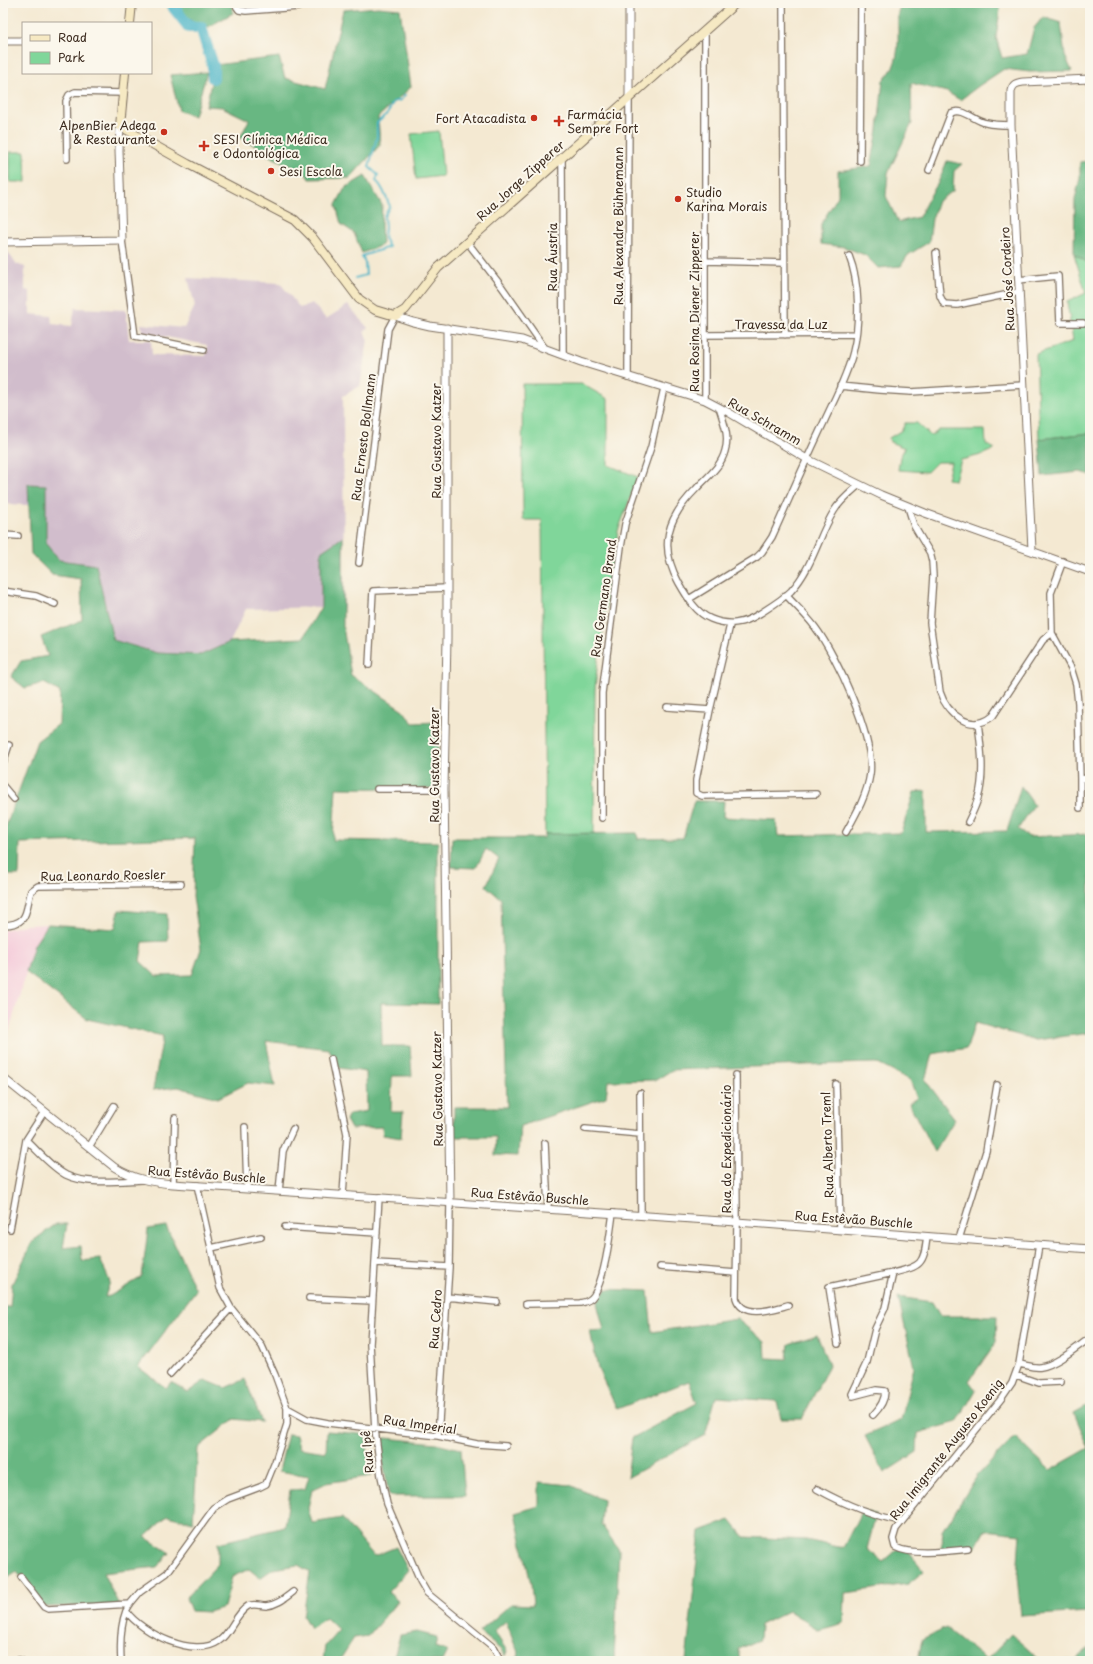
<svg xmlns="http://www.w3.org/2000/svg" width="1093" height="1664" viewBox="0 0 1093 1664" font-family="'Playpen Sans',sans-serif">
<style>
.built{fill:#f5cfdc}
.industrial{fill:#d1bdcc}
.green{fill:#80d69a;stroke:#5e805c}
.forest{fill:#68b782;stroke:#527050}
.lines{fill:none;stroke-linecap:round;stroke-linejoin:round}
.stream{stroke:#4bb5c8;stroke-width:2}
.river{stroke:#4bb5c8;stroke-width:12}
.minor-casing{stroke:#7c6d5d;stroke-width:8}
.tertiary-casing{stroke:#7c6d5d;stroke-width:9}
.secondary-casing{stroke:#7c6d5d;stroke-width:10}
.minor{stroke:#fff;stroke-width:5.5}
.tertiary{stroke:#fff;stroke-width:7}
.secondary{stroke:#f6e9c3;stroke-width:8}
.poi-dot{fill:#c8321e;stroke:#fbf7ec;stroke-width:1.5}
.labels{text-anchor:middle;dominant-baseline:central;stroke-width:4;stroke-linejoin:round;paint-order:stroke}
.poi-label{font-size:12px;fill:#3b2a1e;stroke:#fbf7ec;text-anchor:start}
.street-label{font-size:12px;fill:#3b2a1e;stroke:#fbf7ec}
</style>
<rect width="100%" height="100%" fill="#fbf7ec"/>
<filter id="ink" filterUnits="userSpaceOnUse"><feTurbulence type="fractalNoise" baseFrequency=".025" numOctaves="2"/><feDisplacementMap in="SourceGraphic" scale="8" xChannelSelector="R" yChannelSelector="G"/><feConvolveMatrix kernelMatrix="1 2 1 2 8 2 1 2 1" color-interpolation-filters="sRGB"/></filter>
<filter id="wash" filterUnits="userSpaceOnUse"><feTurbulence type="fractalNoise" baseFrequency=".012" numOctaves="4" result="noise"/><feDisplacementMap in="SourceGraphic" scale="16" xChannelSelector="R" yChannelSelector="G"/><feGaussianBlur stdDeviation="0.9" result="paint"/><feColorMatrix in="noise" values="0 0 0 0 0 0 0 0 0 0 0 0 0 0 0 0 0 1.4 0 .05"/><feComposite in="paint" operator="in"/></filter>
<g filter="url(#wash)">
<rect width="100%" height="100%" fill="#f4e9d2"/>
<path class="built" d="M 48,924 L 34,945 L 3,1052 L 3,930 L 24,925 Z"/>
<path class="industrial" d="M 3,249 L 6,249 L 16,264 L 25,267 L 25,290 L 30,291 L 30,314 L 51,316 L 52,324 L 72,326 L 75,308 L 126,310 L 129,340 L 151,340 L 152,355 L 206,356 L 207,345 L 142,332 L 141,324 L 184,328 L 195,306 L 188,278 L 280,283 L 300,308 L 312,303 L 326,319 L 348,305 L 368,328 L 364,332 L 368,339 L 360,386 L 343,396 L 344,608 L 321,607 L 246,609 L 230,642 L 201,655 L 157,653 L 113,640 L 96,566 L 59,560 L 46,544 L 46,510 L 28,484 L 29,505 L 3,504 Z"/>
<path class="green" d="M 439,131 L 443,176 L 416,179 L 411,134 Z
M 10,152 L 25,152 L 26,182 L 10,182 Z
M 1074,254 L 1090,264 L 1090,433 L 1039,439 L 1036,354 L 1073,341 L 1067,302 L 1086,293 Z
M 522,384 L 582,384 L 608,399 L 608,465 L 638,477 L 618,531 L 597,668 L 595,690 L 594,833 L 545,834 L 542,520 L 523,520 Z
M 905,423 L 917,423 L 931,436 L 939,430 L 985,430 L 986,444 L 995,449 L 981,455 L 961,460 L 955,480 L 947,479 L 951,462 L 937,462 L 927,472 L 898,470 L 900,457 L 905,448 L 890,442 L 889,438 L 902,430 Z"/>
<path class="forest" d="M 178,3 L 231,3 L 233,13 L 208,27 L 203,22 L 193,22 L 179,8 Z
M 900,3 L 1001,3 L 996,37 L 1002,58 L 1027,54 L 1034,28 L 1043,17 L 1061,23 L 1065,56 L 1072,71 L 1030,72 L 1004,69 L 980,85 L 960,100 L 947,92 L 911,83 L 912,123 L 888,173 L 886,196 L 898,222 L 919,217 L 928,199 L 938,183 L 947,161 L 962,164 L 954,171 L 953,191 L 938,201 L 932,219 L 929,242 L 908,255 L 901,266 L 878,268 L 865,255 L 844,247 L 821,244 L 821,224 L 838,196 L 838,171 L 871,166 L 878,129 L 883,80 C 903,63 897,36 898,12 L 901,4 Z
M 378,7 L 400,9 L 411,87 L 378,117 L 380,145 L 350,178 L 309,179 L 304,171 L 295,173 L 297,169 L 257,150 L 258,147 L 240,138 L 249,120 L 222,107 L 206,106 L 215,65 L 279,57 L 285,78 L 325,89 L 343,10 Z
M 207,72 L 194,116 L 179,111 L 170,75 Z
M 1090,161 L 1090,264 L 1074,254 L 1075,199 L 1080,178 L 1080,162 Z
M 365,176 L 382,205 L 381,225 L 382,245 L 362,253 L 354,233 L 341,224 L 336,205 L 345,188 Z
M 1090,433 L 1090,475 L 1080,472 L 1042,476 L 1039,439 Z
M 28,484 L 46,485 L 46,544 L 59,560 L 96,565 L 113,640 L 157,653 L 201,655 L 230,642 L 303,638 L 321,607 L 321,552 L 343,537 L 343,627 L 351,675 L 403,710 L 413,723 L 438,722 L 438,789 L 336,788 L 333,840 L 438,842 L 438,1004 L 381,1003 L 382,1046 L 410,1046 L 412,1076 L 392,1076 L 391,1112 L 403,1112 L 401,1138 L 383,1135 L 382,1127 L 351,1129 L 346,1120 L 349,1114 L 367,1111 L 366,1072 L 339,1068 L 329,1049 L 266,1041 L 275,1086 L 248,1083 L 218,1098 L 178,1087 L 153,1090 L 163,1036 L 87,1019 L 26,972 L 34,945 L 48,924 L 115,929 L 119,910 L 167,914 L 168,941 L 143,942 L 140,961 L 156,976 L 192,975 L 201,949 L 193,897 L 195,838 L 20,843 L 19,875 L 3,875 L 3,826 L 6,826 L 37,741 L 59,724 L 60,692 L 44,683 L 25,688 L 11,677 L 21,661 L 48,656 L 41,637 L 82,620 L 81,579 L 52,575 L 31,554 Z
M 1021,786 L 1034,805 L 1018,829 L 1029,837 L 1090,834 L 1090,1033 L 1036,1040 L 975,1023 L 967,1048 L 932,1054 L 925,1080 L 955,1119 L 934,1152 L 909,1103 L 917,1098 L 910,1080 L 876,1063 L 833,1064 L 672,1070 L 656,1080 L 608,1081 L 606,1097 L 520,1126 L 518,1156 L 495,1155 L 496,1137 L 454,1137 L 454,1107 L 507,1107 L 501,899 L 486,886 L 499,859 L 486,849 L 476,868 L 451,867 L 452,838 L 544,838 L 545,834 L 637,833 L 638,839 L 683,838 L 694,801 L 724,801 L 723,817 L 776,820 L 778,836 L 901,833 L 914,792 L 926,791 L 926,832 L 1007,831 Z
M 56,1224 L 67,1224 L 63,1248 L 81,1246 L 82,1261 L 100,1259 L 110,1282 L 105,1297 L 110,1296 L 142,1277 L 148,1229 L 166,1226 L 196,1290 L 138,1367 L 166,1388 L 171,1382 L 188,1392 L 205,1380 L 225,1388 L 245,1379 L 262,1422 L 234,1419 L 198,1448 L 193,1522 L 167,1516 L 145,1537 L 170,1553 L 157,1567 L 103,1573 L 119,1605 L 44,1607 L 17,1572 L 3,1581 L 3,1307 L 10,1307 L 12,1284 L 33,1241 Z
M 606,1289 L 648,1291 L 652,1332 L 737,1319 L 765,1342 L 766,1358 L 787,1359 L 789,1344 L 817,1335 L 829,1365 L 802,1419 L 781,1419 L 777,1401 L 716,1397 L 705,1435 L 627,1478 L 632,1438 L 697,1403 L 689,1381 L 617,1409 L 598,1369 L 590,1331 L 604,1330 L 597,1303 Z
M 898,1297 L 932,1302 L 940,1316 L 997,1316 L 996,1342 L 969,1381 L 976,1390 L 957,1422 L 918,1433 L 917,1452 L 884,1473 L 865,1436 L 901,1420 L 914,1367 Z
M 1090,1404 L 1090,1617 L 1088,1612 L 1021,1616 L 1017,1576 L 1020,1534 L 985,1530 L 975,1548 L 941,1551 L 943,1531 L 977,1476 L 1015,1437 L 1050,1470 L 1089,1448 L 1074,1413 Z
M 327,1431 L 361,1434 L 366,1438 L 371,1476 L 326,1483 L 312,1490 L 308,1508 L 312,1523 L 342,1518 L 374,1556 L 396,1547 L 408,1570 L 388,1592 L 398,1601 L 368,1636 L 354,1638 L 339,1661 L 323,1661 L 325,1646 L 339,1630 L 326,1618 L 310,1628 L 303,1616 L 310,1572 L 298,1565 L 273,1569 L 260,1578 L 249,1569 L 232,1577 L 224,1607 L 208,1612 L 191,1611 L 186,1598 L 218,1564 L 218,1543 L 285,1527 L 290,1490 L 305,1489 L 309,1476 L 279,1471 L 288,1434 L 296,1435 L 299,1448 L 326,1452 Z
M 386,1438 L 436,1443 L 461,1449 L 465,1496 L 389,1496 L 380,1444 L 381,1439 Z
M 539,1482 L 570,1485 L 603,1500 L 601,1524 L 619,1550 L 614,1661 L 515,1661 L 519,1655 L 506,1621 L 494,1631 L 507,1651 L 505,1656 L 500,1649 L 479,1632 L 511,1604 L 533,1605 L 531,1584 L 515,1513 L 539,1506 Z
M 862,1510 L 876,1515 L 867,1549 L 883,1562 L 898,1549 L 907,1550 L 924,1571 L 908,1584 L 845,1593 L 844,1623 L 819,1630 L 789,1611 L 760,1625 L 759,1640 L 738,1649 L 740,1661 L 686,1661 L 700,1531 L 730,1520 L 744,1537 L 806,1540 L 843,1548 Z
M 946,1628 L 986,1660 L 1011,1634 L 1041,1661 L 918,1661 L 922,1639 Z
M 417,1632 L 437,1637 L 435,1647 L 447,1651 L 442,1661 L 393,1661 L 400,1635 Z
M 1090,1647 L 1090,1661 L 1051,1661 L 1075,1660 Z"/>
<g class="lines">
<path class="stream" d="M 355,278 L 366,275 L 365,263 L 362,256 L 389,247 L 384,238 L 385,227 L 384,216 L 390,206 C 385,197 384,187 376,181 L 378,175 L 369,167 L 377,137 L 377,123 L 388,113 L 393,102 L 401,100 L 405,95"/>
<path class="river" d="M 172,3 L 174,8 L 189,27 L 201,27 L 213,66 L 213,78"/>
</g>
</g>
<g filter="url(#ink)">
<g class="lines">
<defs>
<path id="minor" d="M 234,3 L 239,10 L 246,11 L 298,7 L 298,3
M 783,3 L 785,335
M 562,158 L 563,355
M 67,159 L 66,101 L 69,95 L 75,92 L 123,93
M 860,161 L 861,3
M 929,170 L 951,113 C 964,107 974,121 986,123 C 994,125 1002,125 1011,125
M 122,240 L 135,336 L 204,350
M 468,243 L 502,287 L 544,347
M 936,253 L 940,296 L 944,304 L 957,305 L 1019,292
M 705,261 L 784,263
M 1018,280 L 1058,276 L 1060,323 L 1083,323
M 705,335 L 856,334
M 628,377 L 629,98
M 840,386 L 880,390 L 911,392 L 1024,385
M 705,400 L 705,31
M 719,407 C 723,421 730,436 725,451 C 721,467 707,477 696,489 C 667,518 658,546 679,583 C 687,597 696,613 711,619 C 729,626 743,624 759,614 C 770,607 782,600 791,591 C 813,567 818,537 834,511 C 840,501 850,493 859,485
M 908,507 L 914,526 L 930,553 L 932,561 L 933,576 L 930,623 L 940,692 C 947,714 971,734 993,716 L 1043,640 L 1052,633 L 1051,593 L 1063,561
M 3,535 L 18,536
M 359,563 L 388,329 L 395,316
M 3,591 L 36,596 L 55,604
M 786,595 C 796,606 806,615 815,627 C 836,655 875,738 870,774 C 867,795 856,814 846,832
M 689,599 L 757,557 L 762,552 L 772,537 C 789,499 806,460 824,422 C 834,400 847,376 853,352 C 860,324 860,283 849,256
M 730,625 L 710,710 L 696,780 L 696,793 L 702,796 L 816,794
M 1052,633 L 1071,668 L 1076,684 L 1078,703 L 1080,779 L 1090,778
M 369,665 L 373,591 L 447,588
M 667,707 L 710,710
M 3,763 L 9,745
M 3,786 L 14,799
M 377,789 L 444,789
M 1080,808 L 1080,779
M 602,818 L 602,693 L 621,547 L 625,524 L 651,447 L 664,388
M 968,822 C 972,814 976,806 978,798 C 985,775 981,747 978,723
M 3,925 C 30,925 25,910 31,891 L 38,886 L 181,884
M 331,1059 L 347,1134 L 343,1195
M 736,1075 L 737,1222 L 736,1298 C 743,1320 773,1309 788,1305
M 836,1084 L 840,1229
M 640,1093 L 641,1215
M 44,1112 L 26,1140 C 38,1151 51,1167 66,1175 C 86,1185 120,1181 142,1180
M 245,1127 L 247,1189
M 585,1129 L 640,1134
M 545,1143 L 548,1209
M 89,1147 L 114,1106
M 173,1184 L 175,1118
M 197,1185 L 220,1288 L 231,1308 L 262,1346 L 275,1375 L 287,1408 L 287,1424 L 275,1462 L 266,1484 L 260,1487 L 228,1499 L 214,1508 L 167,1573 L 140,1592 L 130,1604 L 126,1611 C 142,1633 194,1659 219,1641 C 231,1633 235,1614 248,1606 C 254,1603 260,1606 266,1606 C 277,1605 285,1598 293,1592
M 279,1191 L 283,1151 L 293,1129
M 379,1197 L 370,1344 L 375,1429 L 381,1476 L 387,1504 L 420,1581 L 427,1593 L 493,1647 L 501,1661
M 285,1227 L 377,1233
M 10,1229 L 26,1140
M 959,1239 L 986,1151 L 997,1085
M 211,1248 L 261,1237
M 375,1263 L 449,1267
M 660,1267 L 736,1273
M 447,1297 L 497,1302
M 309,1298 L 372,1301
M 526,1304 L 580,1303 C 586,1302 591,1300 594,1295 C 605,1277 610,1235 613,1213
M 838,1344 L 829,1287 L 893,1273
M 1019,1364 C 1026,1365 1033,1368 1041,1367 C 1056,1365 1077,1347 1090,1338
M 170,1374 L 231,1308
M 1016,1375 L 1039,1383 L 1061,1382
M 287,1408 L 307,1419 L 328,1423 L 438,1436 L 477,1444 L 506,1446
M 873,1415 C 880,1408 885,1401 885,1391 L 876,1390 L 853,1396 L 852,1394 L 867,1362 L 875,1329 L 885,1308 L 893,1273 C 921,1266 924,1265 927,1236
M 438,1436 L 449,1267 L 450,1202
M 817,1489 C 844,1504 872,1516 902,1521
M 968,1549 C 948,1551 912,1556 895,1547 L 893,1539 L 896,1529 L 1001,1399 L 1012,1383 L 1019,1364 L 1039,1245
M 21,1577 L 44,1607 L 48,1609 L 130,1604
M 19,1660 L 22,1661
M 121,1661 C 120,1644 120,1627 126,1611"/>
<path id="tertiary" d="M 629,3 L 629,98
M 3,41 L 23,41
M 3,242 L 122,240 L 119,150 L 120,126
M 395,316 L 413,322 L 430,326 L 522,340 L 581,362 L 705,400 L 728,412 L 807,459 L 881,495 L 925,513 L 1090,572
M 447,328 L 447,638 L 444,789 L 450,1202
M 1032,550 L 1011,125 L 1011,91 C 1013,84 1016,83 1023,82 L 1090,79
M 3,1078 L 114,1167 C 133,1179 151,1182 173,1184 L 737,1222 L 1090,1249"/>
<path id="secondary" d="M 130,23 L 132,3
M 125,73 L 120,126 L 188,164 L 295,220 L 313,238 L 359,299 L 375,310 L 395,316 L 405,310 L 409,305 L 438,268 L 736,3"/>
</defs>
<use href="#minor" class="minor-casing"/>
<use href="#tertiary" class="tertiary-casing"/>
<use href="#secondary" class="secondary-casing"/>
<use href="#minor" class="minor"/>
<use href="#tertiary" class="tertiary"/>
<use href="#secondary" class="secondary"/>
</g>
</g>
<g class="poi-dot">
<circle cx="534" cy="118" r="4"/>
<path d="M557 115h4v4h4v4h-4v4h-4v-4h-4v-4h4z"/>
<circle cx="164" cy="132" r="4"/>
<path d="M202 140h4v4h4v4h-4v4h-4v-4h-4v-4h4z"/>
<circle cx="271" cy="171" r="4"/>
<circle cx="678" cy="199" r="4"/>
</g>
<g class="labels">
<g class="poi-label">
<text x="567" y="114">Farmácia<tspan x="567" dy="14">Sempre Fort</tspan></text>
<text x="526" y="118" text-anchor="end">Fort Atacadista</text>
<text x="156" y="125" text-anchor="end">AlpenBier Adega<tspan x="156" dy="14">&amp; Restaurante</tspan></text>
<text x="213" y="139">SESI Clínica Médica<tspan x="213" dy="14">e Odontológica</tspan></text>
<text x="279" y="171">Sesi Escola</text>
<text x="686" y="192">Studio<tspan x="686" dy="14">Karina Morais</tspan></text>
</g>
<g class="street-label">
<text transform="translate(520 180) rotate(-42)">Rua Jorge Zipperer</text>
<text transform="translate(618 226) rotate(-90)">Rua Alexandre Bühnemann</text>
<text transform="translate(552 257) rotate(-90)">Rua Áustria</text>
<text transform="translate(1007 279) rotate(-93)">Rua José Cordeiro</text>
<text transform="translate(694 312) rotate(-90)">Rua Rosina Diener Zipperer</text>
<text x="781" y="324">Travessa da Luz</text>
<text transform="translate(765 421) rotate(30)">Rua Schramm</text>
<text transform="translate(363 437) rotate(-83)">Rua Ernesto Bollmann</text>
<text transform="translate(436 441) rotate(-90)">Rua Gustavo Katzer</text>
<text transform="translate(603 598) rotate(-82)">Rua Germano Brand</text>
<text transform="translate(434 765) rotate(-90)">Rua Gustavo Katzer</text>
<text transform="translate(103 875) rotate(-1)">Rua Leonardo Roesler</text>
<text transform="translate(437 1089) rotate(-91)">Rua Gustavo Katzer</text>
<text transform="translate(827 1145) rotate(-92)">Rua Alberto Treml</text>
<text transform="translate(726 1149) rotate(-90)">Rua do Expedicionário</text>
<text transform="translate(207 1174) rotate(4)">Rua Estêvão Buschle</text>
<text transform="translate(530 1196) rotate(4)">Rua Estêvão Buschle</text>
<text transform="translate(854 1219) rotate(4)">Rua Estêvão Buschle</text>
<text transform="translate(435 1319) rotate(-86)">Rua Cedro</text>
<text transform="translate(420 1424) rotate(8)">Rua Imperial</text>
<text transform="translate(946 1449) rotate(-52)">Rua Imigrante Augusto Koenig</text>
<text transform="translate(367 1452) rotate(-96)">Rua Ipê</text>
</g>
</g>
<rect width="1093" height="1664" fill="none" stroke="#fbf7ec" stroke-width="16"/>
<rect x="22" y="22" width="130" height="52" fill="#fbf7ec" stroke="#aea59a"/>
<rect x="30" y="35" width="20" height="6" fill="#f6e9c3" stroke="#aea59a"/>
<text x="58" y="42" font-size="12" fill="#3b2a1e">Road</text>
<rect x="30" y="52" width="20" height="12" fill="#80d69a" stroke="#aea59a"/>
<text x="58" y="62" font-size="12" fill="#3b2a1e">Park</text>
</svg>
